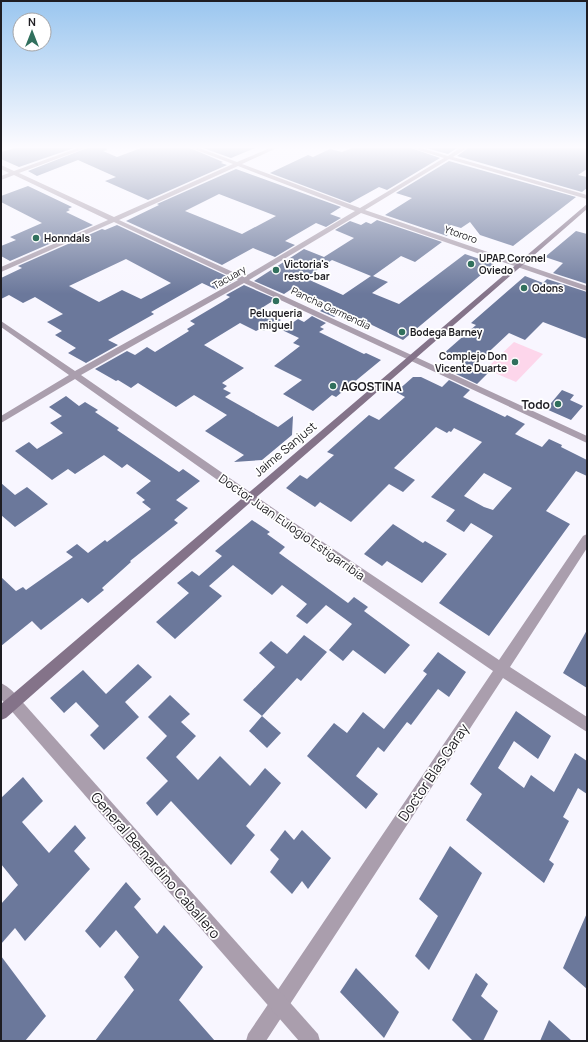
<svg xmlns="http://www.w3.org/2000/svg" width="588" height="1042" viewBox="0 0 588 1042" font-family="Manrope,sans-serif">
<style>
.green{fill:#fdd6eb}
.building{fill:#6b789b;fill-rule:evenodd}
.lines{fill:none;stroke-linecap:round;stroke-linejoin:round}
.minor{fill:#aa9ead;fill-rule:evenodd}
.tertiary{fill:#aa9ead;fill-rule:evenodd}
.secondary{fill:#847389;fill-rule:evenodd}
.poi-dot{fill:#31705d;stroke:#fff;stroke-width:1.5}
.labels{text-anchor:middle;dominant-baseline:central;stroke-width:3.5;stroke-linejoin:round;paint-order:stroke}
.far-street-label{font-size:10px;fill:#1e1d22;stroke:#fff}
.far-poi-label{font-size:10px;font-weight:bold;fill:#1e1d22;stroke:#fff;text-anchor:start}
.poi-label{font-size:12px;font-weight:bold;fill:#1e1d22;stroke:#fff;text-anchor:start}
.street-label{font-size:12px;fill:#1e1d22;stroke:#fff}
.near-street-label{font-size:14px;fill:#1e1d22;stroke:#fff}
</style>
<rect width="100%" height="100%" fill="#f8f6ff"/>
<path class="green" d="M 514,342 L 543,354 L 516,382 L 486,369 Z"/>
<path class="building" d="M 15,148 L 74,148 L 19,167 L 1,159 L 1,152 Z
M 87,148 L 106,148 L 107,150 L 103,151 L 117,157 L 141,148 L 190,148 L 223,162 L 221,163 L 227,165 L 148,200 L 105,181 L 116,177 L 78,160 L 37,176 L 28,171 Z
M 203,148 L 255,148 L 231,158 Z
M 352,148 L 411,148 L 440,158 L 387,190 L 379,187 L 350,203 L 270,173 L 308,155 L 313,157 L 330,149 L 342,152 Z
M 426,148 L 457,148 L 448,154 Z
M 468,148 L 587,148 L 587,169 L 578,175 L 587,177 L 587,188 L 582,192 L 457,156 Z
M 449,161 L 576,197 L 513,246 L 480,235 L 470,222 L 461,228 L 451,225 L 447,236 L 385,215 L 412,198 L 396,193 Z
M 236,169 L 341,207 L 330,214 L 341,218 L 326,227 L 316,223 L 285,241 L 295,245 L 275,257 L 253,248 L 222,265 L 126,221 L 159,205 L 157,204 ZM 219,194 L 276,216 L 242,234 L 185,211 Z
M 28,186 L 72,207 L 68,209 L 70,210 L 66,212 L 93,225 L 10,261 L 1,256 L 1,246 L 16,240 L 10,237 L 42,223 L 1,202 L 1,196 Z
M 377,220 L 442,242 L 415,262 L 401,256 L 373,276 L 388,282 L 372,293 L 399,304 L 465,254 L 494,264 L 403,340 L 343,311 L 334,317 L 320,311 L 330,304 L 293,288 L 284,294 L 254,281 L 304,249 L 324,257 L 354,238 L 335,230 L 350,221 L 361,225 L 366,222 L 371,224 ZM 332,260 L 371,276 L 343,295 L 305,278 Z
M 117,225 L 235,280 L 217,290 L 202,283 L 151,312 L 154,314 L 108,340 L 118,345 L 86,363 L 68,353 L 76,348 L 55,335 L 62,331 L 47,322 L 63,314 L 35,297 L 23,303 L 9,295 L 1,299 L 1,278 L 22,268 L 18,266 L 102,229 L 105,230 ZM 126,259 L 171,283 L 141,299 L 122,290 L 99,302 L 69,286 Z
M 576,231 L 587,234 L 587,284 L 553,273 L 563,263 L 545,257 Z
M 525,276 L 543,283 L 547,279 L 587,292 L 587,339 L 543,322 L 525,340 L 509,333 L 477,363 L 485,367 L 482,370 L 488,373 L 477,384 L 456,374 L 466,364 L 443,354 L 476,325 L 471,323 Z
M 244,285 L 276,299 L 260,309 L 281,320 L 264,331 L 260,329 L 256,331 L 240,323 L 204,345 L 244,368 L 222,383 L 227,386 L 223,389 L 231,393 L 225,397 L 278,427 L 293,416 L 292,435 L 262,460 L 234,462 L 244,455 L 205,431 L 227,415 L 194,395 L 176,407 L 138,383 L 131,388 L 118,380 L 116,381 L 95,369 L 127,351 L 135,355 L 147,347 L 155,352 L 189,331 L 187,329 L 195,324 L 190,321 L 222,302 L 230,297 L 226,295 Z
M 312,316 L 326,323 L 320,327 L 324,329 L 319,332 L 364,354 L 366,353 L 381,360 L 336,397 L 332,395 L 313,411 L 283,394 L 302,380 L 274,366 L 300,346 L 293,343 L 299,338 L 282,330 L 298,319 L 304,322 Z
M 413,377 L 421,377 L 442,387 L 449,380 L 470,390 L 463,397 L 505,417 L 507,415 L 525,424 L 515,434 L 542,447 L 549,439 L 562,445 L 561,447 L 587,460 L 587,476 L 576,471 L 546,511 L 570,524 L 489,636 L 439,603 L 493,536 L 471,523 L 464,532 L 446,521 L 455,510 L 431,497 L 482,442 L 454,428 L 451,432 L 449,431 L 447,433 L 436,427 L 394,468 L 415,480 L 403,492 L 389,484 L 351,522 L 320,502 L 315,507 L 286,488 L 300,475 L 307,479 L 334,455 L 327,452 L 369,415 L 379,420 L 405,397 L 396,392 ZM 484,473 L 512,488 L 493,510 L 484,507 L 464,496 Z
M 562,390 L 574,395 L 570,400 L 583,406 L 571,420 L 546,409 Z
M 66,396 L 79,406 L 85,402 L 98,410 L 95,412 L 119,428 L 117,430 L 179,472 L 183,469 L 200,481 L 176,500 L 188,508 L 174,520 L 178,523 L 130,561 L 131,562 L 102,588 L 104,590 L 88,603 L 82,598 L 41,630 L 32,621 L 1,646 L 1,577 L 16,591 L 23,587 L 26,590 L 73,557 L 66,552 L 77,544 L 88,553 L 105,540 L 107,542 L 151,509 L 142,502 L 145,500 L 136,493 L 151,481 L 127,464 L 122,468 L 104,455 L 75,474 L 68,469 L 52,480 L 15,451 L 29,442 L 37,449 L 63,433 L 50,423 L 62,416 L 49,407 Z
M 1,483 L 15,495 L 27,487 L 48,504 L 15,527 L 1,515 Z
M 252,520 L 270,532 L 267,534 L 285,547 L 279,553 L 348,603 L 354,597 L 368,607 L 364,611 L 410,645 L 385,674 L 353,650 L 343,661 L 329,650 L 352,624 L 326,605 L 307,624 L 296,616 L 307,604 L 282,585 L 272,595 L 233,565 L 209,586 L 222,596 L 175,639 L 156,622 L 189,593 L 177,583 L 192,571 L 199,576 L 222,556 L 215,551 Z
M 393,524 L 423,543 L 425,541 L 447,554 L 422,583 L 387,561 L 382,566 L 364,554 Z
M 587,630 L 587,688 L 563,673 Z
M 304,635 L 327,652 L 301,681 L 297,678 L 262,716 L 243,700 L 275,667 L 259,653 L 271,641 L 287,654 Z
M 438,652 L 466,672 L 449,697 L 438,689 L 411,725 L 407,722 L 384,752 L 378,747 L 356,776 L 378,794 L 366,809 L 307,756 L 334,723 L 347,733 L 363,712 L 384,729 L 427,674 L 423,671 Z
M 138,664 L 152,677 L 125,702 L 139,717 L 104,750 L 90,735 L 99,726 L 76,702 L 64,713 L 50,698 L 83,670 L 106,694 Z
M 170,695 L 190,714 L 181,722 L 196,736 L 176,757 L 198,780 L 220,756 L 250,786 L 265,768 L 281,783 L 246,826 L 255,835 L 231,865 L 171,801 L 157,816 L 146,803 L 168,781 L 146,758 L 167,736 L 148,717 Z
M 516,711 L 551,736 L 538,759 L 514,741 L 498,768 L 524,788 L 531,775 L 554,792 L 575,753 L 587,761 L 587,794 L 578,788 L 563,817 L 569,821 L 549,860 L 554,864 L 544,883 L 466,820 L 482,794 L 470,784 Z
M 262,716 L 281,733 L 267,748 L 249,731 Z
M 23,777 L 43,801 L 22,822 L 49,853 L 75,825 L 86,838 L 74,851 L 90,869 L 25,941 L 15,928 L 1,944 L 1,904 L 18,885 L 1,864 L 1,798 Z
M 285,830 L 294,840 L 302,830 L 331,858 L 308,889 L 302,881 L 292,894 L 270,872 L 279,859 L 270,850 Z
M 450,846 L 482,873 L 429,970 L 415,956 L 438,916 L 419,899 Z
M 126,882 L 141,899 L 134,907 L 157,934 L 164,925 L 203,967 L 179,1000 L 215,1041 L 95,1041 L 134,990 L 124,977 L 139,957 L 116,930 L 100,948 L 85,931 Z
M 587,913 L 587,989 L 563,968 Z
M 1,956 L 46,1016 L 25,1041 L 1,1041 Z
M 356,968 L 399,1012 L 384,1038 L 340,992 Z
M 476,973 L 488,984 L 481,996 L 498,1011 L 483,1041 L 473,1041 L 452,1020 Z
M 549,1020 L 572,1041 L 540,1041 Z"/>
<g class="lines">
<path class="minor" d="M 78,148 L 86,148 L 19,173 L 114,217 L 233,164 L 191,148 L 199,148 L 237,162 L 270,148 L 277,148 L 242,164 L 360,208 L 444,158 L 412,148 L 421,148 L 448,156 L 460,148 L 467,148 L 453,157 L 587,195 L 587,199 L 449,159 L 365,210 L 587,286 L 587,291 L 361,213 L 249,280 L 587,436 L 587,443 L 244,283 L 81,375 L 296,524 L 499,660 L 583,536 L 587,534 L 587,548 L 510,667 L 587,717 L 587,732 L 503,678 L 266,1041 L 246,1041 L 248,1034 L 493,671 L 288,530 L 75,379 L 1,423 L 1,416 L 69,375 L 1,327 L 1,321 L 75,371 L 238,280 L 114,222 L 1,272 L 1,267 L 108,220 L 14,175 L 1,180 L 1,176 L 9,173 L 1,169 L 1,165 L 14,171 ZM 238,166 L 355,211 L 244,277 L 119,220 Z
M 1,683 C 9,687 17,694 20,702 L 18,707 L 13,709 L 8,707 L 1,699 Z"/>
<path class="tertiary" d="M 13,695 L 18,697 L 318,1034 L 320,1041 L 299,1041 L 8,707 L 6,702 L 8,697 Z"/>
<path class="secondary" d="M 587,204 L 587,209 L 253,500 L 6,718 L 1,720 L 1,704 Z"/>
</g>
<linearGradient id="sky" x2="0" y2="1"><stop stop-color="#9ac6ef"/><stop offset="0.5" stop-color="#fcfbff"/><stop offset="1" stop-color="#fcfbff" stop-opacity="0"/></linearGradient>
<rect width="588" height="294" fill="url(#sky)"/>
<g class="poi-dot">
<circle cx="36" cy="238" r="4"/>
<circle cx="471" cy="264" r="4"/>
<circle cx="276" cy="270" r="4"/>
<circle cx="524" cy="288" r="4"/>
<circle cx="276" cy="301" r="4"/>
<circle cx="402" cy="332" r="4"/>
<circle cx="515" cy="362" r="4"/>
<circle cx="333" cy="386" r="4"/>
<circle cx="558" cy="404" r="4"/>
</g>
<g class="labels">
<g class="far-street-label">
<text transform="translate(461 234) rotate(19)">Ytororo</text>
<text transform="translate(229 277) rotate(-30)">Tacuary</text>
<text transform="translate(331 308) rotate(25)">Pancha Garmendia</text>
</g>
<g class="far-poi-label">
<text x="44" y="238">Honndals</text>
<text x="479" y="258">UPAP Coronel<tspan x="479" dy="12">Oviedo</tspan></text>
<text x="284" y="264">Victoria's<tspan x="284" dy="12">resto-bar</tspan></text>
<text x="532" y="288">Odons</text>
<text x="276" y="313" text-anchor="middle">Peluqueria<tspan x="276" dy="12">miguel</tspan></text>
<text x="410" y="332">Bodega Barney</text>
<text x="507" y="356" text-anchor="end">Complejo Don<tspan x="507" dy="12">Vicente Duarte</tspan></text>
</g>
<g class="poi-label">
<text x="341" y="386">AGOSTINA</text>
<text x="550" y="404" text-anchor="end">Todo</text>
</g>
<g class="street-label">
<text transform="translate(285 449) rotate(-40)">Jaime Sanjust</text>
<text transform="translate(292 527) rotate(35)">Doctor Juan Eulogio Estigarribia</text>
</g>
<g class="near-street-label">
<text transform="translate(433 772) rotate(-56)">Doctor Blas Garay</text>
<text transform="translate(156 865) rotate(49)">General Bernardino Caballero</text>
</g>
</g>
<rect width="588" height="1042" fill="none" stroke="#1e1d22" stroke-width="4"/>
<g transform="translate(32 32)"><circle r="19" fill="#ffffff" stroke="#a5a5a7"/>
<path d="M0-3L7 15L0 10L-7 15Z" fill="#31705d"/>
<text y="-6" font-size="11" font-weight="bold" text-anchor="middle" fill="#1e1d22">N</text>
</g>
</svg>
